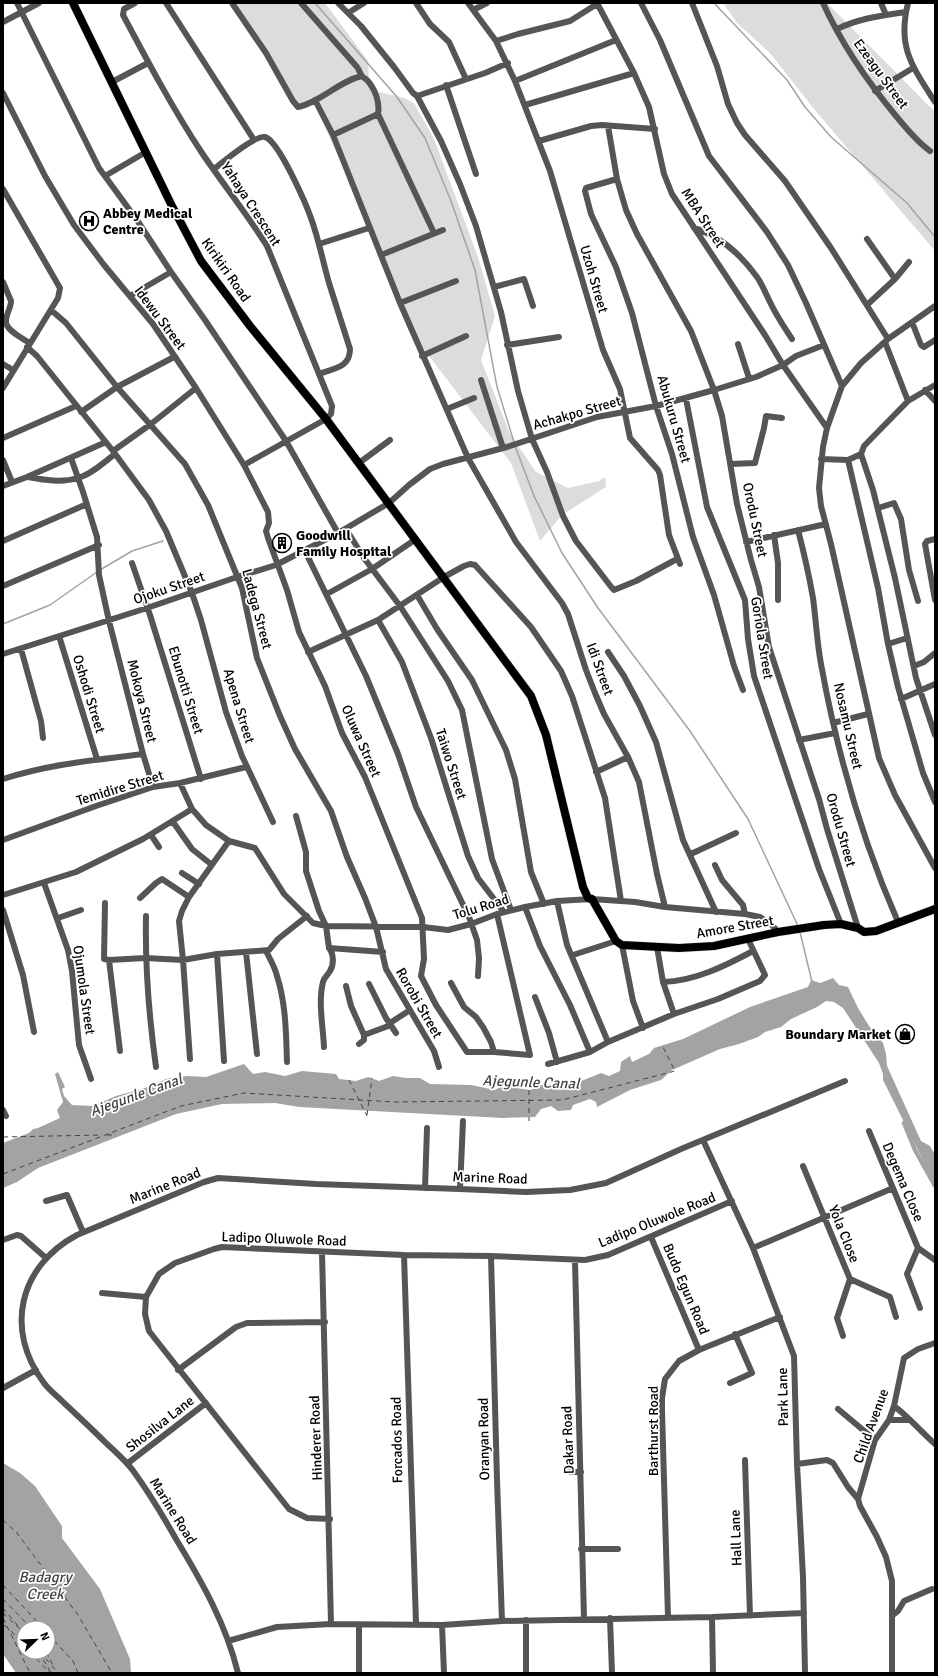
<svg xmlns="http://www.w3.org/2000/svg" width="938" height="1676" viewBox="0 0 938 1676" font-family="Signika,sans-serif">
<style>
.green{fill:#dcdcdc}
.water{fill:#a3a3a3;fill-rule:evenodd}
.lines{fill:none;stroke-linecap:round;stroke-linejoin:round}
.stream{stroke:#a3a3a3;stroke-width:1.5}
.canal{stroke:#a3a3a3;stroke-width:4.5}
.ferry{stroke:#444;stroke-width:1;stroke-dasharray:5 4;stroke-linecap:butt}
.major-casing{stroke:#dbdbdb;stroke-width:9}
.minor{stroke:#555;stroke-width:6}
.major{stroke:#000;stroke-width:8}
.labels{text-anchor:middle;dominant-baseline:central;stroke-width:3.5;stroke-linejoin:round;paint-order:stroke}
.street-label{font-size:14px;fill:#000;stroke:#fff}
.poi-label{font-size:14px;font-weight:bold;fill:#000;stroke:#fff;text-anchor:start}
.water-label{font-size:15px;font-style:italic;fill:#444;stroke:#fff}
</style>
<rect width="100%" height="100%" fill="#fff"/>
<path class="green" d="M 236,3 L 325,3 L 368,61 L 369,78 L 379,92 L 404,98 L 414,103 L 434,139 L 478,257 L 495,316 L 481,360 L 510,434 L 536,472 L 568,488 L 599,481 L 605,477 L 606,487 L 562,515 L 540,541 L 511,463 L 416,339 L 354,191 L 314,103 L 301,110 Z
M 723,3 L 827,3 L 935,112 L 935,251 L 814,109 L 770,53 L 737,23 Z"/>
<path class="water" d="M 833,978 L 839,985 L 848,987 L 858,1008 L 869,1026 L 883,1043 L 886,1054 L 887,1066 L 921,1141 L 930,1146 L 935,1155 L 935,1184 L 883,1080 L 883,1074 L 879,1063 L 843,1008 L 834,1002 L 826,1001 L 817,1007 L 791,1019 L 781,1027 L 765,1032 L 758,1037 L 739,1044 L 720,1049 L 672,1070 L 661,1080 L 630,1090 L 597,1107 L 596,1102 L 590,1099 L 573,1105 L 571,1110 L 558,1111 L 551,1106 L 541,1109 L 535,1117 L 503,1118 L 299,1107 L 275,1103 L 222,1104 L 176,1114 L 38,1168 L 17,1182 L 3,1188 L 3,1143 L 29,1133 L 33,1129 L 38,1128 L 60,1118 L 57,1110 L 63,1102 L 55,1074 L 58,1072 L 65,1087 L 62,1089 L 64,1096 L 72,1105 L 93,1106 L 116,1096 L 145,1088 L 166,1079 L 187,1076 L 206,1077 L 244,1064 L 253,1074 L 265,1072 L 285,1076 L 302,1071 L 336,1074 L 339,1079 L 356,1081 L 368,1077 L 379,1081 L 393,1076 L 406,1078 L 420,1078 L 430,1084 L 471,1085 L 495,1090 L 502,1086 L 530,1090 L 541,1085 L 564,1082 L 579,1082 L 601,1073 L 609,1076 L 620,1071 L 621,1062 L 630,1056 L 632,1062 L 649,1054 L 654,1048 L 683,1039 L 750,1007 L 808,987 L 811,980 L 820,983 Z
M 3,1463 L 20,1473 L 35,1486 L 62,1526 L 62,1538 L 100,1589 L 130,1659 L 131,1673 L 16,1673 L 3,1654 ZM 24,1628 L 48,1628 L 48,1652 L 24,1652 Z"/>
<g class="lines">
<path class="stream" d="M 315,3 L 397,97 L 425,138 L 451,201 L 475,270 L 497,387 L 514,442
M 714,3 L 787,80 L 805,107 L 831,137 L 907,203 L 935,237
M 515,446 L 534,496 L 562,553 L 598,608 L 690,731 L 748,819 L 798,926
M 100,570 L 132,551 L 163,541
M 3,624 L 50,605 L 97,572
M 800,932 L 812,982"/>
<path class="canal" d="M 904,1123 L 915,1150 L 935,1186"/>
<path class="ferry" d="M 349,1080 L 367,1116
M 529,1081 L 529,1121
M 367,1115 L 372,1078
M 107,1135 L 115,1135
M 3,1137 L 102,1135
M 3,1174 L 181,1106 L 244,1093 L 394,1102 L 562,1100 L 675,1071 L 662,1045
M 3,1520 L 17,1533 L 78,1615 L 112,1673
M 3,1585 L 43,1628
M 3,1599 L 31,1628
M 3,1608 L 24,1633
M 3,1613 L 24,1633
M 3,1618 L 30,1673
M 3,1624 L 7,1628
M 11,1631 L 24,1645
M 48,1634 L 73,1661 L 78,1673
M 30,1652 L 50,1673
M 39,1652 L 51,1673
M 40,1652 L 58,1673
M 46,1652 L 54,1667"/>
<defs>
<path id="major" d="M 73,3 L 171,204 L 201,261 L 250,326 L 326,419 L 531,696 L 546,735 L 583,887 L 588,898 L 592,899 L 616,941 L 622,945 L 679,948 L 714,946 L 778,932 L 824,925 L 841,924 L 858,928 L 864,932 L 876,931 L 935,909"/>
</defs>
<use href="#major" class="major-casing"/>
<path class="minor" d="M 17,3 L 99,168 L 137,220 L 171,272 L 205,320 L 286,441 L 338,533
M 135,3 L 124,9 L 123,15 C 148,62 173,109 202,153 C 223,184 247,214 267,246 L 332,406 L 331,414 L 326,419 L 244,465
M 166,3 L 254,140
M 232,3 L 266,53 L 293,101 L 298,107 C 321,102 339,81 362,76
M 301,3 L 357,67 C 359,69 360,74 362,76 C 363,78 365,78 367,80 C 375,89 380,102 378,114 L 333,135
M 338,3 L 361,26 L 394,67 L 413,93 L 417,96 L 441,141 L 460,184 L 476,226 L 501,312 L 518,391 L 532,439 L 547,472 L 563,516 L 576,541 L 612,588 L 614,590 L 636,581 L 677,559
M 416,3 L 430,24 L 449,42 L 466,79
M 468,3 L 496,41 L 515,81 L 550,171 L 603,350 L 620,389 L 630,438 L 658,470 L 660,475 L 669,535 L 680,564
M 597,3 L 634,73 L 649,107 L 664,174 L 672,194 L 765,335 L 783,365 L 827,428
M 641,3 L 660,40 L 709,156 L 767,232 L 788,265 L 806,303 L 842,386
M 692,3 L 717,66 L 728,104 L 737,123 L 745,135 L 785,181 L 831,248 L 888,339
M 823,3 C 842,45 867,81 896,116 C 907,129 916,141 930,151
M 881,3 L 886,15
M 908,3 C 897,47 912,66 935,102
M 473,10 L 487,3
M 348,13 L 364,3
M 3,22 L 39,3
M 837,29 C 860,18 880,16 906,12
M 496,41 L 518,34 L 570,21 L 597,4
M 515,81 L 616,40
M 112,82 L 148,63
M 446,85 L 476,174
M 875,91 L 913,68
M 3,93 L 45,176 L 74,225 L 104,265 L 153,324 L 196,388 L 244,465 L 268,512 L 269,523 L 266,531 L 268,538 L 287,590 L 299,632 L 325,686 L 342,733 L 365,777 L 422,918 L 424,959 L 421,976 L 436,1005 L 467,1052 L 494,1052 L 530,1055 L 497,914
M 417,96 L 485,73 L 508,63
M 315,100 L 333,135 L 400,303 L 468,458 L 516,542 L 562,603 L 568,614 L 586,670 L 595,693 L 604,714 L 628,757 L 639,782 L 657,874 L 665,907
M 525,105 L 634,73
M 378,114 L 434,233
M 608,126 L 617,179 L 626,210 L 637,234 L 691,331 L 714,390 L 722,416 L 737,504 L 751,560 L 759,587 L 769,647 L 819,799 L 827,829 L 858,928
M 539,141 L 591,126 L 602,125 L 655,129
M 214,169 C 223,162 255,135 265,137 C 279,141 307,206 312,221 C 319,241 323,262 329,283 C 336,305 343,327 350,349 C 350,368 334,368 319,374
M 105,176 L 146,152
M 617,179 L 586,188 L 585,191 L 591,214 L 616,267 L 632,313 L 656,406 L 672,454 L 693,537 L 714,595 L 734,666 L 743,690
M 3,189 L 60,288 L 58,298 L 3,388
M 694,228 C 721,236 741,255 757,277 C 762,284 766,294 770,302 C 776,315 784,327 792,339
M 867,239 L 895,279
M 319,244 L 369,228
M 381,255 L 443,230
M 3,282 L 11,301 C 11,308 6,314 6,321 C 5,330 23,338 29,343
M 494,287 L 524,279 L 533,306
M 130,296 L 171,272
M 400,303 L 456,281
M 868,304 L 895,279 L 909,262
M 935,306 L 888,339 L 861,363 L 842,386 L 827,428 L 823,447 L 819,488 L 821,506 L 831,544 L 879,758 L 895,795 L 935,868
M 51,310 L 66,323 L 117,387 L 185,464 L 208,505 L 242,588 L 257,658 L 280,716 L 295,749 L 331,811 L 347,857 L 365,898 L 376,927 L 386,969 L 434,1051 L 439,1067
M 912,322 L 921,345 L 924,347 L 935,340
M 885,342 L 908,401
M 738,344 L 749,378
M 507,345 L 559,337
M 27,347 L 37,356 L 113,451 L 149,500 L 166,531 L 192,593 L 201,620 L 226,712 L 242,756 L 273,822
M 422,356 L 466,336
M 3,364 L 13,370
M 481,380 L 503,448
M 925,390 L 935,401
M 686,399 L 707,507 L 745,600 L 748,639 L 754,676 L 819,869 L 841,924
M 447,409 L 474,398
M 81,412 L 117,387 L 174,357
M 3,438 L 76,406
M 113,451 L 151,424 L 196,388
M 861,454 L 873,490 L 895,578 L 916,678 L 935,735
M 71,458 L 83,492 L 97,537 L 99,575 L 109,621 L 143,754 L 153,787
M 821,459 L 848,460 L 861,454 L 864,446 L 908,401 L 935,385
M 3,460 L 12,482
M 848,460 L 878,588 L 888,644 L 898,687 L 923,773 L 935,802
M 359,463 L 390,440
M 731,464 L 755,463 L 764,428 L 766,416 L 782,418
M 28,477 C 44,480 62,483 78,478 C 92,474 104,462 115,454
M 3,486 L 27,477 L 106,442
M 878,508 L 894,503 L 901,519 L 909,570 L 918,601
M 346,529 L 364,558 L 400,606 L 448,681 L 462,710 L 492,859 L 511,910
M 798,530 C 804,553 809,575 813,598 C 816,620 817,643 821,664 C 837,752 862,840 898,922
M 774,535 L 778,563 L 778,600
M 935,539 L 927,541 L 925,544 L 935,600
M 3,541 L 87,504
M 746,542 L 826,524
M 305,551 L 366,676 L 398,754 L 416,807 L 469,917 L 477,940 L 479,958 L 478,976
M 132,563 L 150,615 L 201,779
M 3,586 L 99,545
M 327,594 L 372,569 L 416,539
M 417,595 L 437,629 L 472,680 L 506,750 L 515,779 L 531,872 L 544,904
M 378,620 L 402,662 L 431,738 L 468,856 L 478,878 L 504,912
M 59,636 L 97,759
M 888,644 L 907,638
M 21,649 L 41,721 L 43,738
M 308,652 L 378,620 L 444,577 L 464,566 L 470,564 L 475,565 L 531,627 L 561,671 L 572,696 L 605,798 L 621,901
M 608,652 L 624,676 L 640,706 L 656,742 L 683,840 L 716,912
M 3,654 L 147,608 L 237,577 L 276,565 L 338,533 L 389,503 L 409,485 L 430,469 L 443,464 L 507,447 L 597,417 L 656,406 L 714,390 L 756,377 L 783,365 L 796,356 L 824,345
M 914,666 L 924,662 L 935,653
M 901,699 L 935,684
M 833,723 L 868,714
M 799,740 L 835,733
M 596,772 L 628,757
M 3,779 C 49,764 95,760 143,754
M 180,783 L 192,809 L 206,825 L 229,841 L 255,848 L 284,894 L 313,923 L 326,926 L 423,927 L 448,930 L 471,924 L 497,914 L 525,907 L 557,901 L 592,899 L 635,902 L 665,907 L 745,914 L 760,917 L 772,925 L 778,932
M 296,816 L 306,852 L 306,871 L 319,911 L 326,926 L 329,948 C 334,954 334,965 330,971 C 328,975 324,977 323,982 C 318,1002 323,1026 324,1047
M 173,822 L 192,849 L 212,865
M 151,835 L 159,847
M 3,840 L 96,806 L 153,787 L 180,783 L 246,767
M 689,853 L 693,853 L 736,833
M 715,865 L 722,880 L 743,905 L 745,914
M 182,873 L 199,884
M 44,883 L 68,950 L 72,971 L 79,1045 L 91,1079
M 3,895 L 76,872 L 143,839 L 192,809
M 140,898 L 156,883 L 162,879 L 189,897
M 557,901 L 567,945 L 608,1042
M 105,903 L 104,959 L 109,960 L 120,1051
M 525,907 L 540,946 L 570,1005 L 590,1052
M 3,910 L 23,975 L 34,1032
M 146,916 C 145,967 149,1017 156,1067
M 58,918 L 81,910
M 622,945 L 633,1001 L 643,1028
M 657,947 L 663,982 L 674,1014
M 329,948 L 383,952
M 266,951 C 270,959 275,967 277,976 C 286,1004 286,1033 287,1062
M 246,952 L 257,1054
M 217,954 L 224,1061
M 573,955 L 616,941
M 109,960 L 145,958 L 183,960 L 217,954 L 269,950 L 278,939 L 307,916
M 663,982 C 695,981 725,966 753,951
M 451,983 L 464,1007 L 476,1017 L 483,1027 L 491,1042 L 494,1052
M 369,984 L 386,1018 L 396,1033
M 346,986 L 351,1006 L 364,1035
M 535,997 L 549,1033 L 557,1062
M 390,1023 L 410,1010
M 359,1044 L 364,1040 L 364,1035 L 391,1025
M 190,1059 L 183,960 L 179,921 L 182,911 L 189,897 L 229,841
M 548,1064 L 590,1052 L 608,1042 L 674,1014 L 718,999 L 760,981 L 765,975 L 748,939
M 3,1110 L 6,1116
M 869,1131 L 918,1248 L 907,1274 L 920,1308
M 703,1140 L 753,1248 L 794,1356 L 797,1464 L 803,1577 L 805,1673
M 803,1166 L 850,1279 L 837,1318 L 843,1336
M 425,1188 L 427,1128
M 460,1189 L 463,1121
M 46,1201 L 67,1195 L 83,1232
M 651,1237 L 699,1350
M 3,1240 L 17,1235 L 21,1236 L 46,1258
M 753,1248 L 893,1188
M 918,1248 L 935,1260
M 322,1252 L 331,1624
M 404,1255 L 416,1623
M 491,1256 L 497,1480 L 502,1621
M 575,1261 L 584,1619
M 850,1279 L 890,1297 L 896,1317
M 102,1293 L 146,1297
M 178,1370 L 236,1327 L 247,1323 L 325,1322
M 730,1383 L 752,1373 L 735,1334
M 3,1388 L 36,1370
M 894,1406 C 909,1417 921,1432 935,1444
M 838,1409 L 875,1440
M 889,1420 L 910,1420
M 745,1460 L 750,1616
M 128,1463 L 206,1403
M 797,1464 L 827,1460 L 833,1463 L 848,1487 L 858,1499
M 570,1472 L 581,1472
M 330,1519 L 307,1518 L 289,1509 L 149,1331 L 145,1314 L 146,1297 L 159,1274 L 175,1263 L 214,1249 L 222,1247 L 404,1255 L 491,1256 L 585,1260 L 608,1255 L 732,1201
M 581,1549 L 618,1549
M 893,1615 L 898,1611 L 904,1601 L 932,1589
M 668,1617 L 662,1411 L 662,1398 L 665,1379 L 679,1361 L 699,1350 L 780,1317
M 712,1617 L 713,1673
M 610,1618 L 612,1673
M 526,1620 L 526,1673
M 442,1625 L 444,1673
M 228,1641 L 277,1627 L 331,1624 L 442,1625 L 502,1621 L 712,1617 L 804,1613
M 238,1673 C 226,1624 202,1582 176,1539 C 163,1516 150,1494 134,1472 C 127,1462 117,1453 107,1444 C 93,1430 78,1416 63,1402 C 57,1396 49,1390 44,1383 C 4,1330 19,1266 77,1235 L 204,1182 L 218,1178 L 316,1184 L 460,1189 L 526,1192 L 570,1190 L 606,1183 L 681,1149 L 845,1081
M 359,1673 L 359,1625
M 892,1673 L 892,1581 L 886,1557 L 877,1537 L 860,1506 L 858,1499 L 875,1440 L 889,1420 L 894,1406 L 904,1358 L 918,1349 L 935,1343"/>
<use href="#major" class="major"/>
</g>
<defs>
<symbol id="hospital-ring" viewBox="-11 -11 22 22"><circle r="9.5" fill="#fff" stroke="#000" stroke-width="1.5"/><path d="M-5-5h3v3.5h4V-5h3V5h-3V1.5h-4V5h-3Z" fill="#000"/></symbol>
<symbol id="building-ring" viewBox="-11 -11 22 22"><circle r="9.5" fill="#fff" stroke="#000" stroke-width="1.5"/><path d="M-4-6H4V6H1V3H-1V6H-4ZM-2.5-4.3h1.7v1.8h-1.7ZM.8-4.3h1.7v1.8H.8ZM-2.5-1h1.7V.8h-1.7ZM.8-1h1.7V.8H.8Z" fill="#000"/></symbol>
<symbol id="shop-ring" viewBox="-11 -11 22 22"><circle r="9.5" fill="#fff" stroke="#000" stroke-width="1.5"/><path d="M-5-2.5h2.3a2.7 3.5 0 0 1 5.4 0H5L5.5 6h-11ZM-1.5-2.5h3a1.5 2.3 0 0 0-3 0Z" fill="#000"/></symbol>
</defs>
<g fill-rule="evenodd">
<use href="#hospital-ring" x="78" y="210" width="22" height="22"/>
<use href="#building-ring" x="271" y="532" width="22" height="22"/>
<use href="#shop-ring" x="894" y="1023" width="22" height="22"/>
</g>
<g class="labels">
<g class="street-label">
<text transform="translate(881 74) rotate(54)">Ezeagu Street</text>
<text transform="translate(251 204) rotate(57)">Yahaya Crescent</text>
<text transform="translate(703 218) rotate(57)">MBA Street</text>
<text transform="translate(226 270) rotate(55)">Kirikiri Road</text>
<text transform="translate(594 279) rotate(74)">Uzoh Street</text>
<text transform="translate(160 318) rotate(53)">Idewu Street</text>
<text transform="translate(577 413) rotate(-16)">Achakpo Street</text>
<text transform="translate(674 419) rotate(74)">Abukuru Street</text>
<text transform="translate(755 520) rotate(78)">Orodu Street</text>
<text transform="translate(169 588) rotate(-19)">Ojoku Street</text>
<text transform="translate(257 609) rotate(75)">Ladega Street</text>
<text transform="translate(762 638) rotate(81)">Goriola Street</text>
<text transform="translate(600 669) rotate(70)">Idi Street</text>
<text transform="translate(186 690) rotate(73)">Ebunotti Street</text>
<text transform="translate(89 694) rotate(73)">Oshodi Street</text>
<text transform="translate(142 701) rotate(76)">Mokoya Street</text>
<text transform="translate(239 706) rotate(73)">Apena Street</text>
<text transform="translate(848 726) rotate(77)">Nosamu Street</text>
<text transform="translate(361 741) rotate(66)">Oluwa Street</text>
<text transform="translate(451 764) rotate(72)">Taiwo Street</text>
<text transform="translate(120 788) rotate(-17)">Temidire Street</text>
<text transform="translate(841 830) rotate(74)">Orodu Street</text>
<text transform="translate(481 907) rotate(-17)">Tolu Road</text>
<text transform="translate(735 927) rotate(-10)">Amore Street</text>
<text transform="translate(84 990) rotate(82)">Ojumola Street</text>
<text transform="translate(419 1003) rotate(60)">Rorobi Street</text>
<text transform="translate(490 1178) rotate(2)">Marine Road</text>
<text transform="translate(903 1182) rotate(67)">Degema Close</text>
<text transform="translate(165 1186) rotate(-22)">Marine Road</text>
<text transform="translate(657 1220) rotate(-22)">Ladipo Oluwole Road</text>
<text transform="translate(844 1234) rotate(68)">Yola Close</text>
<text transform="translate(284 1239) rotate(2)">Ladipo Oluwole Road</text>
<text transform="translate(686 1289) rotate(67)">Budo Egun Road</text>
<text transform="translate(783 1397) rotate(-91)">Park Lane</text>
<text transform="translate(160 1424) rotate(-38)">Shosilva Lane</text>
<text transform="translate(871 1426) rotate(-70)">Child Avenue</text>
<text transform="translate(653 1431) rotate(-90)">Barthurst Road</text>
<text transform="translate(316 1438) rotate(-92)">Hinderer Road</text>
<text transform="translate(484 1439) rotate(-91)">Oranyan Road</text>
<text transform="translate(397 1440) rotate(-91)">Forcados Road</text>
<text transform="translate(568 1440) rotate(-92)">Dakar Road</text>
<text transform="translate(173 1511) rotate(58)">Marine Road</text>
<text transform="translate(736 1538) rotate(-92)">Hall Lane</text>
</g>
<g class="poi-label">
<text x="103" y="213">Abbey Medical<tspan x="103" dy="16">Centre</tspan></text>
<text x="296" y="535">Goodwill<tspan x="296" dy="16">Family Hospital</tspan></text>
<text x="891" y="1034" text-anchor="end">Boundary Market</text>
</g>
<g class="water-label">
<text transform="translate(531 1082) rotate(2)">Ajegunle Canal</text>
<text transform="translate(136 1095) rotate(-20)">Ajegunle Canal</text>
<text x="45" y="1577">Badagry<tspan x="45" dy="17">Creek</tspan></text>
</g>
</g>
<rect width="938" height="1676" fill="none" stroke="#000000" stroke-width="8"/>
<g transform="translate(36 1640) rotate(67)"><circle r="19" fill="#ffffff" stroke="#999999"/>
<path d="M0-3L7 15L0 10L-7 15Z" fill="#000000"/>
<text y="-6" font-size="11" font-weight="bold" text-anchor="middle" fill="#000000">N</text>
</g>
</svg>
